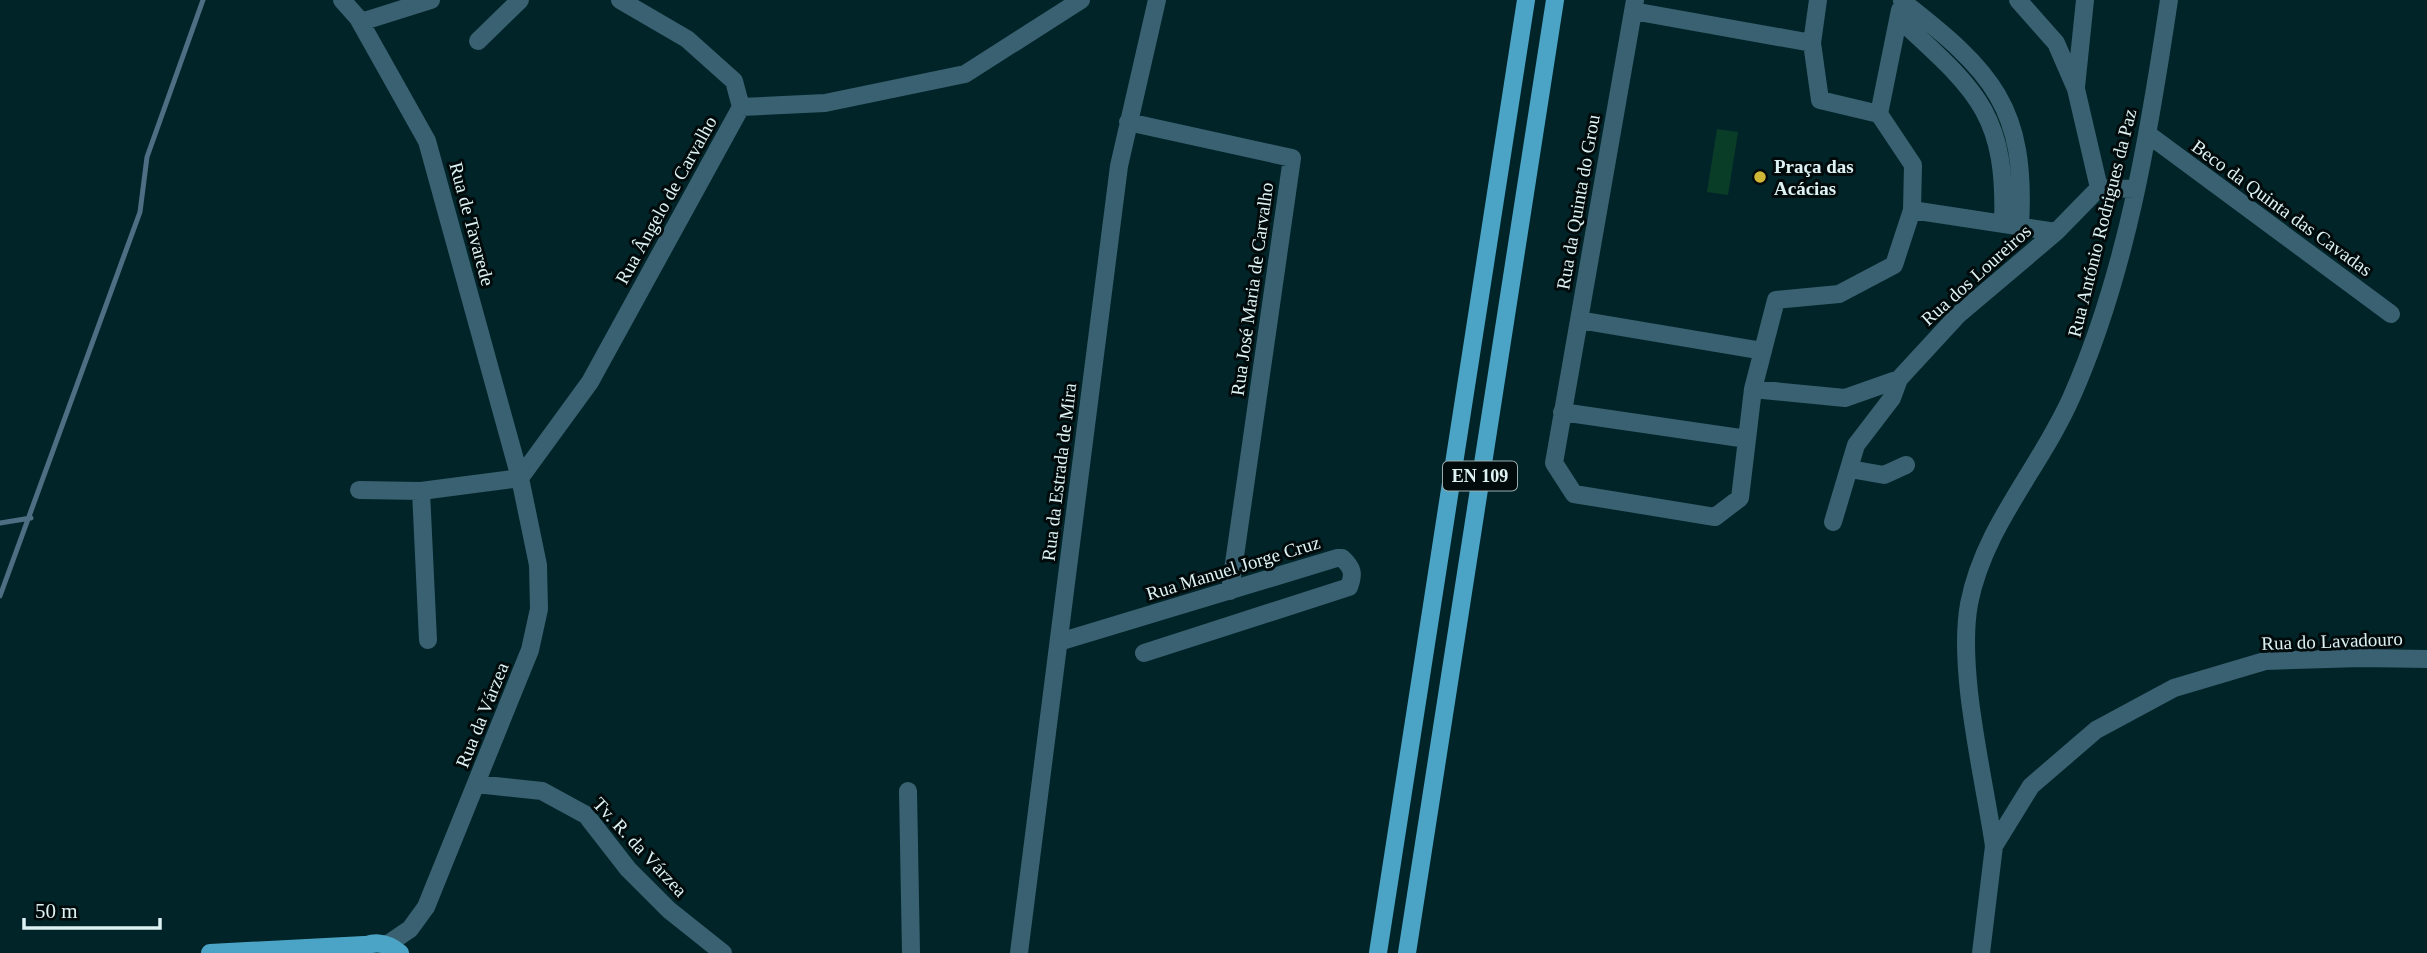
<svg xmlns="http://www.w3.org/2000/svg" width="2427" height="953" viewBox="0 0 2427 953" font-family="'Times New Roman',serif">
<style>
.green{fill:#0a3d28}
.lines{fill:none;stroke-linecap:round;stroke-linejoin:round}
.stream{stroke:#4d6e83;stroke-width:5}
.minor{stroke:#396171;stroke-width:18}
.major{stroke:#4ba4c5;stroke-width:18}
.poi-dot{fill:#d1b736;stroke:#010b0c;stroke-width:2.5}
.labels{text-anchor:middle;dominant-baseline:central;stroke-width:6;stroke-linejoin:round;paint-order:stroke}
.shield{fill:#010b0c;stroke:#9cadae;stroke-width:2}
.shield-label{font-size:18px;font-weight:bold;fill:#def2f4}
.poi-label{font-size:19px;font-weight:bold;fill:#def2f4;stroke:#010b0c;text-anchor:start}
.street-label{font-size:19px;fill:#def2f4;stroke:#010b0c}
</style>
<rect width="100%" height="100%" fill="#002428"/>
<path class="green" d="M 1717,129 L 1738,132 L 1728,195 L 1707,192 Z"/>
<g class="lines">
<path class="stream" d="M 0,523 L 31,518
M 0,596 L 140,212 L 147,157 L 203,0"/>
<path class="minor" d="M 342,0 L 358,18 L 427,141 L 520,478 L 538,565 L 539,609 L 530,650 L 426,907 L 410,929 L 388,944
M 620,0 L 687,39 L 734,81 L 741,107
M 1635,0 L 1554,463 L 1574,494 L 1715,517 L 1740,498 L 1753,389 L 1776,300 L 1839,294 L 1894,265 L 1912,210 L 1913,165 L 1879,114 L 1820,100 L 1812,43 L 1818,0
M 2018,0 L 2056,43 L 2076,89 L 2099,188 L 2136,189
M 1902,1 C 1992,71 2027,107 2020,226
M 1633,11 L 1812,43
M 1899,19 C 1976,90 2007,113 2003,224
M 361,22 L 431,0
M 478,41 L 520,0
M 2076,87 L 2085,0
M 1879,114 L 1900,10
M 1128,122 L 1292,158 L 1230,591
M 2149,135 L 2391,314
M 1912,210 L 2056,232
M 1579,320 L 1763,351
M 1753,389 L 1845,398 L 1899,379 L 1958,315 L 2056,232 L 2099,188
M 1562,412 L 1747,439
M 1850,469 L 1884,475 L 1906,465
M 520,478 L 590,382 L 741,107 L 825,103 L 965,74 L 1081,0
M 359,490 L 421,491 L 520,478
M 421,491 L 428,640
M 1833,522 L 1856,445 L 1892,398 L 1899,379
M 1059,642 L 1337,558 L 1342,558 C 1353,568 1354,574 1349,587 L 1144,653
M 476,784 L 542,791 L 586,815 L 628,869 L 669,910 L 723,953
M 908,791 L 911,953
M 1994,846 C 1984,777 1957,671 1969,604 C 1984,526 2041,467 2072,396 C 2127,271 2149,134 2169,0
M 1019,953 L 1119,166 L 1157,0
M 1981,953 L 1994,846 L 2031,786 L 2096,730 L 2174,688 L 2265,661 L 2361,658 L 2427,659"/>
<path class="major" d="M 356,951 C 371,940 386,941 400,953
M 210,953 L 364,945
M 1378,953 L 1526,0
M 1407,953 L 1555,0"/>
</g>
<circle class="poi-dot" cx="1760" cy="177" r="7"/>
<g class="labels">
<rect class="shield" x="1443" y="461.5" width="74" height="29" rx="5"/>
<g class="shield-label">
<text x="1480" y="476">EN 109</text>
</g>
<g class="poi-label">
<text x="1774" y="166">Praça das<tspan x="1774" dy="22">Acácias</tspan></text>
</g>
<g class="street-label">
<text transform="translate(666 200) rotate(-61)">Rua Ângelo de Carvalho</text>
<text transform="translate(1578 202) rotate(-80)">Rua da Quinta do Grou</text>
<text transform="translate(2282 208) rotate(36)">Beco da Quinta das Cavadas</text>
<text transform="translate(2102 223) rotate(-76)">Rua António Rodrigues da Paz</text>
<text transform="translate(472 224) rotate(75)">Rua de Tavarede</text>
<text transform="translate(1976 275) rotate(-42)">Rua dos Loureiros</text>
<text transform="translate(1252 289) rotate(-82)">Rua José Maria de Carvalho</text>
<text transform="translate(1059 472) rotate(-83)">Rua da Estrada de Mira</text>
<text transform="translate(1233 568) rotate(-17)">Rua Manuel Jorge Cruz</text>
<text transform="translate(2332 641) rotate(-2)">Rua do Lavadouro</text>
<text transform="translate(482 715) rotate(-68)">Rua da Várzea</text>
<text transform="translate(640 847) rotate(47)">Tv. R. da Várzea</text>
</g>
</g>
<path d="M24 918v10h136v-10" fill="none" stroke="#def2f4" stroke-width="3.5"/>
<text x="35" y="918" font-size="21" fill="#def2f4" stroke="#010b0c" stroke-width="5" paint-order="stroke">50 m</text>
</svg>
